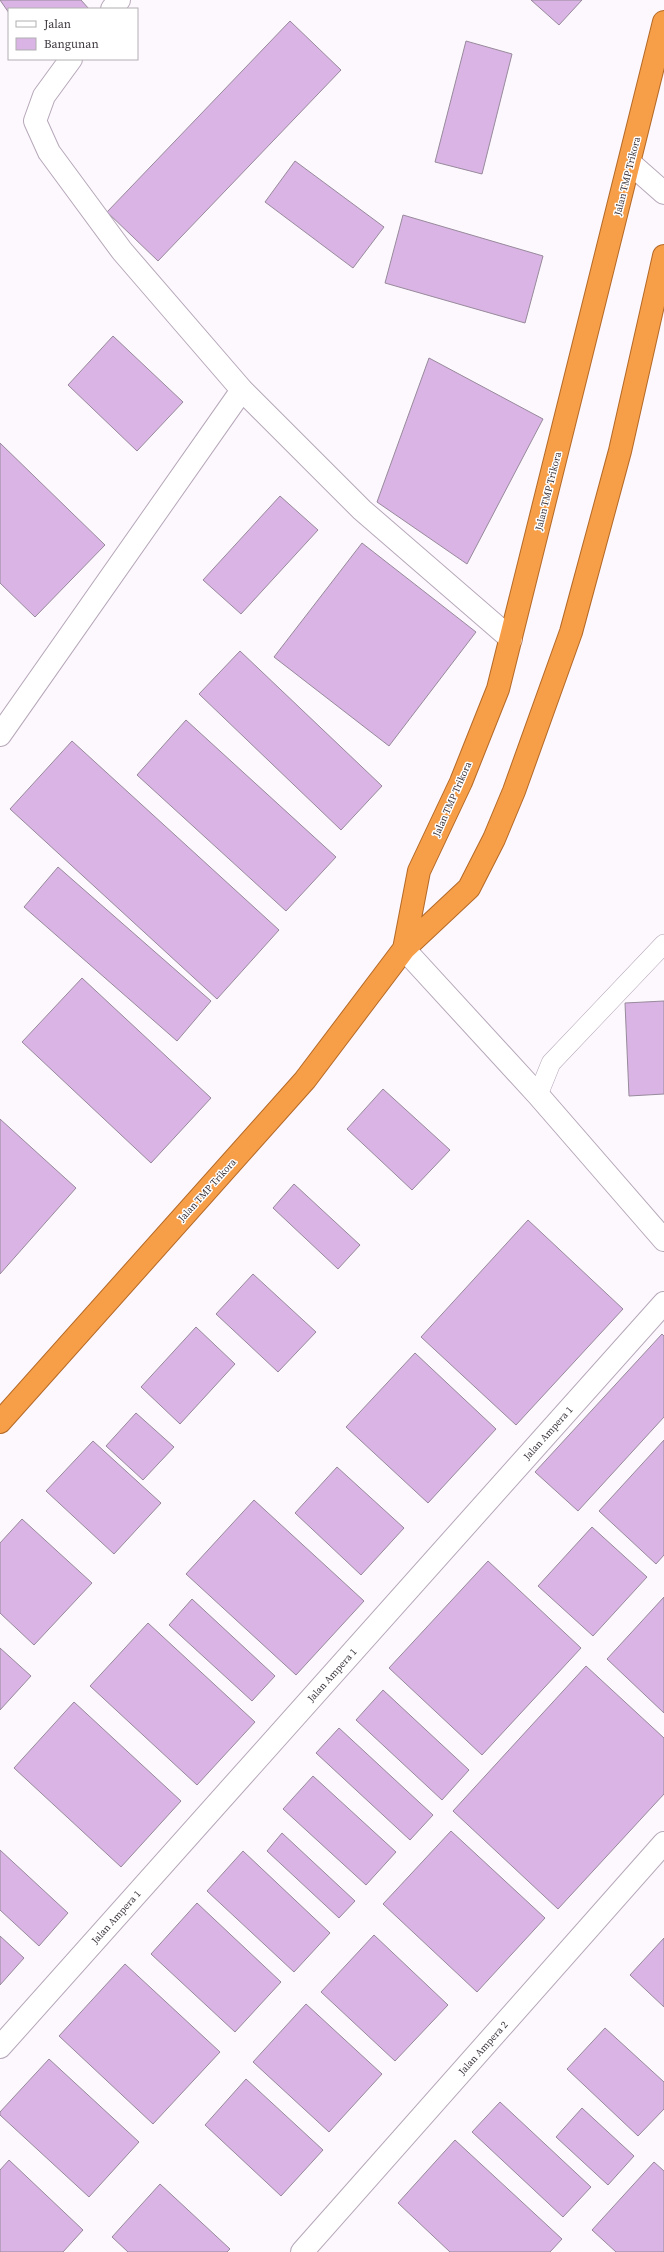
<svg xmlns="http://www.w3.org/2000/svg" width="664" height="2252" viewBox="0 0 664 2252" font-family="'Source Serif 4',serif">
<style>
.building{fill:#d9b4e4;stroke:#978a9b}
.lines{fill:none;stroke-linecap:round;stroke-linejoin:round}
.service-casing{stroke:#b6a8b9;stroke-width:20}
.minor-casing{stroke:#b6a8b9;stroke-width:24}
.trunk-casing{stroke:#b46a27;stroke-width:24}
.service{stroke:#fff;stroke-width:19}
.minor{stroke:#fff;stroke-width:22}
.trunk{stroke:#f69e48;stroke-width:22}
.labels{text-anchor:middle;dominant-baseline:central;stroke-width:3;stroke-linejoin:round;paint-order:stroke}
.street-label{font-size:10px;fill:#3e383f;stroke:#fff}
</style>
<rect width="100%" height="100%" fill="#fdf7fe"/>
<path class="building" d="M 0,0 L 81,0 L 89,9 L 9,9 L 9,13 Z
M 531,0 L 582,0 L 559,25 Z
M 290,21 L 341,70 L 158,261 L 107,212 Z
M 466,41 L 512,54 L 482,174 L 435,162 Z
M 295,161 L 384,227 L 353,268 L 265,202 Z
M 403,215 L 543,256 L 525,323 L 385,283 Z
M 113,336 L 183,402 L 137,451 L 68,385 Z
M 429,358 L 543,419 L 467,564 L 377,502 Z
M 0,443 L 105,545 L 35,617 L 0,583 Z
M 280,496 L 318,530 L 241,614 L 203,580 Z
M 362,543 L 476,632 L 389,746 L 274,657 Z
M 240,651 L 382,786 L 341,830 L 199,694 Z
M 186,720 L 336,857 L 286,911 L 137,775 Z
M 72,741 L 279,930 L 217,999 L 10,809 Z
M 58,867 L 211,1001 L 177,1041 L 24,907 Z
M 82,978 L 211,1098 L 151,1163 L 22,1042 Z
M 664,1001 L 664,1094 L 629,1096 L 625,1003 Z
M 383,1089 L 450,1150 L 412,1190 L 347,1129 Z
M 0,1119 L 76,1188 L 0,1274 Z
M 294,1184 L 360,1245 L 338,1269 L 273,1208 Z
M 528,1220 L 623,1309 L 516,1425 L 421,1337 Z
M 253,1274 L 316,1332 L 278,1372 L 216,1314 Z
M 196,1327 L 235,1364 L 180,1424 L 141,1387 Z
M 662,1334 L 664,1336 L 664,1417 L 578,1511 L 535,1472 Z
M 415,1353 L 496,1429 L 428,1503 L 346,1427 Z
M 136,1413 L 174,1447 L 143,1480 L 106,1446 Z
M 664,1440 L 664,1555 L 656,1564 L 599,1511 Z
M 93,1441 L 161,1503 L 114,1554 L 46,1491 Z
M 337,1467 L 404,1528 L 361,1575 L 295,1513 Z
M 254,1500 L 364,1601 L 296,1675 L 186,1574 Z
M 22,1519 L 92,1583 L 34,1645 L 0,1613 L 0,1543 Z
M 592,1527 L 647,1577 L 593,1636 L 538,1586 Z
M 488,1561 L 581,1648 L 482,1755 L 389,1668 Z
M 664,1597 L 664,1713 L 607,1659 Z
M 192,1599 L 275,1676 L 252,1701 L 169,1625 Z
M 148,1623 L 255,1722 L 197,1785 L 90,1686 Z
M 0,1648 L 31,1676 L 0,1710 Z
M 586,1666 L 664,1738 L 664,1794 L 558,1909 L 453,1811 Z
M 383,1690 L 469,1770 L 442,1800 L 356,1720 Z
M 74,1702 L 181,1801 L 121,1867 L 14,1768 Z
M 339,1728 L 433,1815 L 410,1840 L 316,1753 Z
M 313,1776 L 396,1852 L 366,1885 L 283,1809 Z
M 451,1831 L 545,1918 L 477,1992 L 383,1904 Z
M 282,1833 L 355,1901 L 339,1918 L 267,1851 Z
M 0,1850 L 68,1913 L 39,1946 L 0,1910 Z
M 243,1851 L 330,1933 L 294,1972 L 207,1891 Z
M 197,1903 L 281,1982 L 235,2032 L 151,1954 Z
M 374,1935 L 448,2005 L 395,2061 L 321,1992 Z
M 0,1936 L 24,1958 L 0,1985 Z
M 664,1938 L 664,2007 L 630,1975 Z
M 125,1964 L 220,2052 L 153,2124 L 59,2036 Z
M 306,2004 L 382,2074 L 329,2132 L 253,2062 Z
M 605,2028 L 664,2082 L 664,2109 L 638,2136 L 567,2069 Z
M 49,2059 L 139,2142 L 89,2197 L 0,2115 L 0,2112 Z
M 246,2079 L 323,2150 L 281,2196 L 205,2125 Z
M 500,2102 L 591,2187 L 563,2217 L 472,2132 Z
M 582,2108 L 634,2156 L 608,2185 L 556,2137 Z
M 455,2140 L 562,2239 L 550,2252 L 450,2252 L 398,2203 Z
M 9,2160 L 83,2230 L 63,2252 L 0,2252 L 0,2170 Z
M 654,2162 L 664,2171 L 664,2252 L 616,2252 L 592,2230 Z
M 160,2184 L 230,2249 L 227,2252 L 128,2252 L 112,2237 Z"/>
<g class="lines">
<defs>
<path id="service" d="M 538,1095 L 551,1063 L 664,944"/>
<path id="minor" d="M 112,9 L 119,0
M 71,59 L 44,96 L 35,121 L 49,152 L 122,251 L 242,390 L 362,510 L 511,639
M 630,163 L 664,193
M 0,735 L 242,390
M 404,949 L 538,1095 L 664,1240
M 0,2047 L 664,1303
M 302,2252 L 664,1843"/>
<path id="trunk" d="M 404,949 L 419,871 L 461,782 L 498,689 L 664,22
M 0,1422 L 305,1080 L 404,949 L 469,888 L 494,839 L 514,791 L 571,632 L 620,451 L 664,256"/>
</defs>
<use href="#service" class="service-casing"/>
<use href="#minor" class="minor-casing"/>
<use href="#trunk" class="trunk-casing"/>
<use href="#service" class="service"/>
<use href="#minor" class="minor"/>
<use href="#trunk" class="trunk"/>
</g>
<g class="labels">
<g class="street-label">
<text transform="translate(627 176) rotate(-76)">Jalan TMP Trikora</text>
<text transform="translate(548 491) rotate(-76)">Jalan TMP Trikora</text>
<text transform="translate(452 799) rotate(-66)">Jalan TMP Trikora</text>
<text transform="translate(207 1190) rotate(-48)">Jalan TMP Trikora</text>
<text transform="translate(548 1433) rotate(-48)">Jalan Ampera 1</text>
<text transform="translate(332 1675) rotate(-48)">Jalan Ampera 1</text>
<text transform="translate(116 1917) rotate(-48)">Jalan Ampera 1</text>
<text transform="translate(483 2048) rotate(-48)">Jalan Ampera 2</text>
</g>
</g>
<rect x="8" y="8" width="130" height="52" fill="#ffffff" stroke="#b2afb2"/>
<rect x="16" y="21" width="20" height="6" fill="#ffffff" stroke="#b2afb2"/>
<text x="44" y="28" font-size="12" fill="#3e383f">Jalan</text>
<rect x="16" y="38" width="20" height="12" fill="#d9b4e4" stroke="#b2afb2"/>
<text x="44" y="48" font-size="12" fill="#3e383f">Bangunan</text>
</svg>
